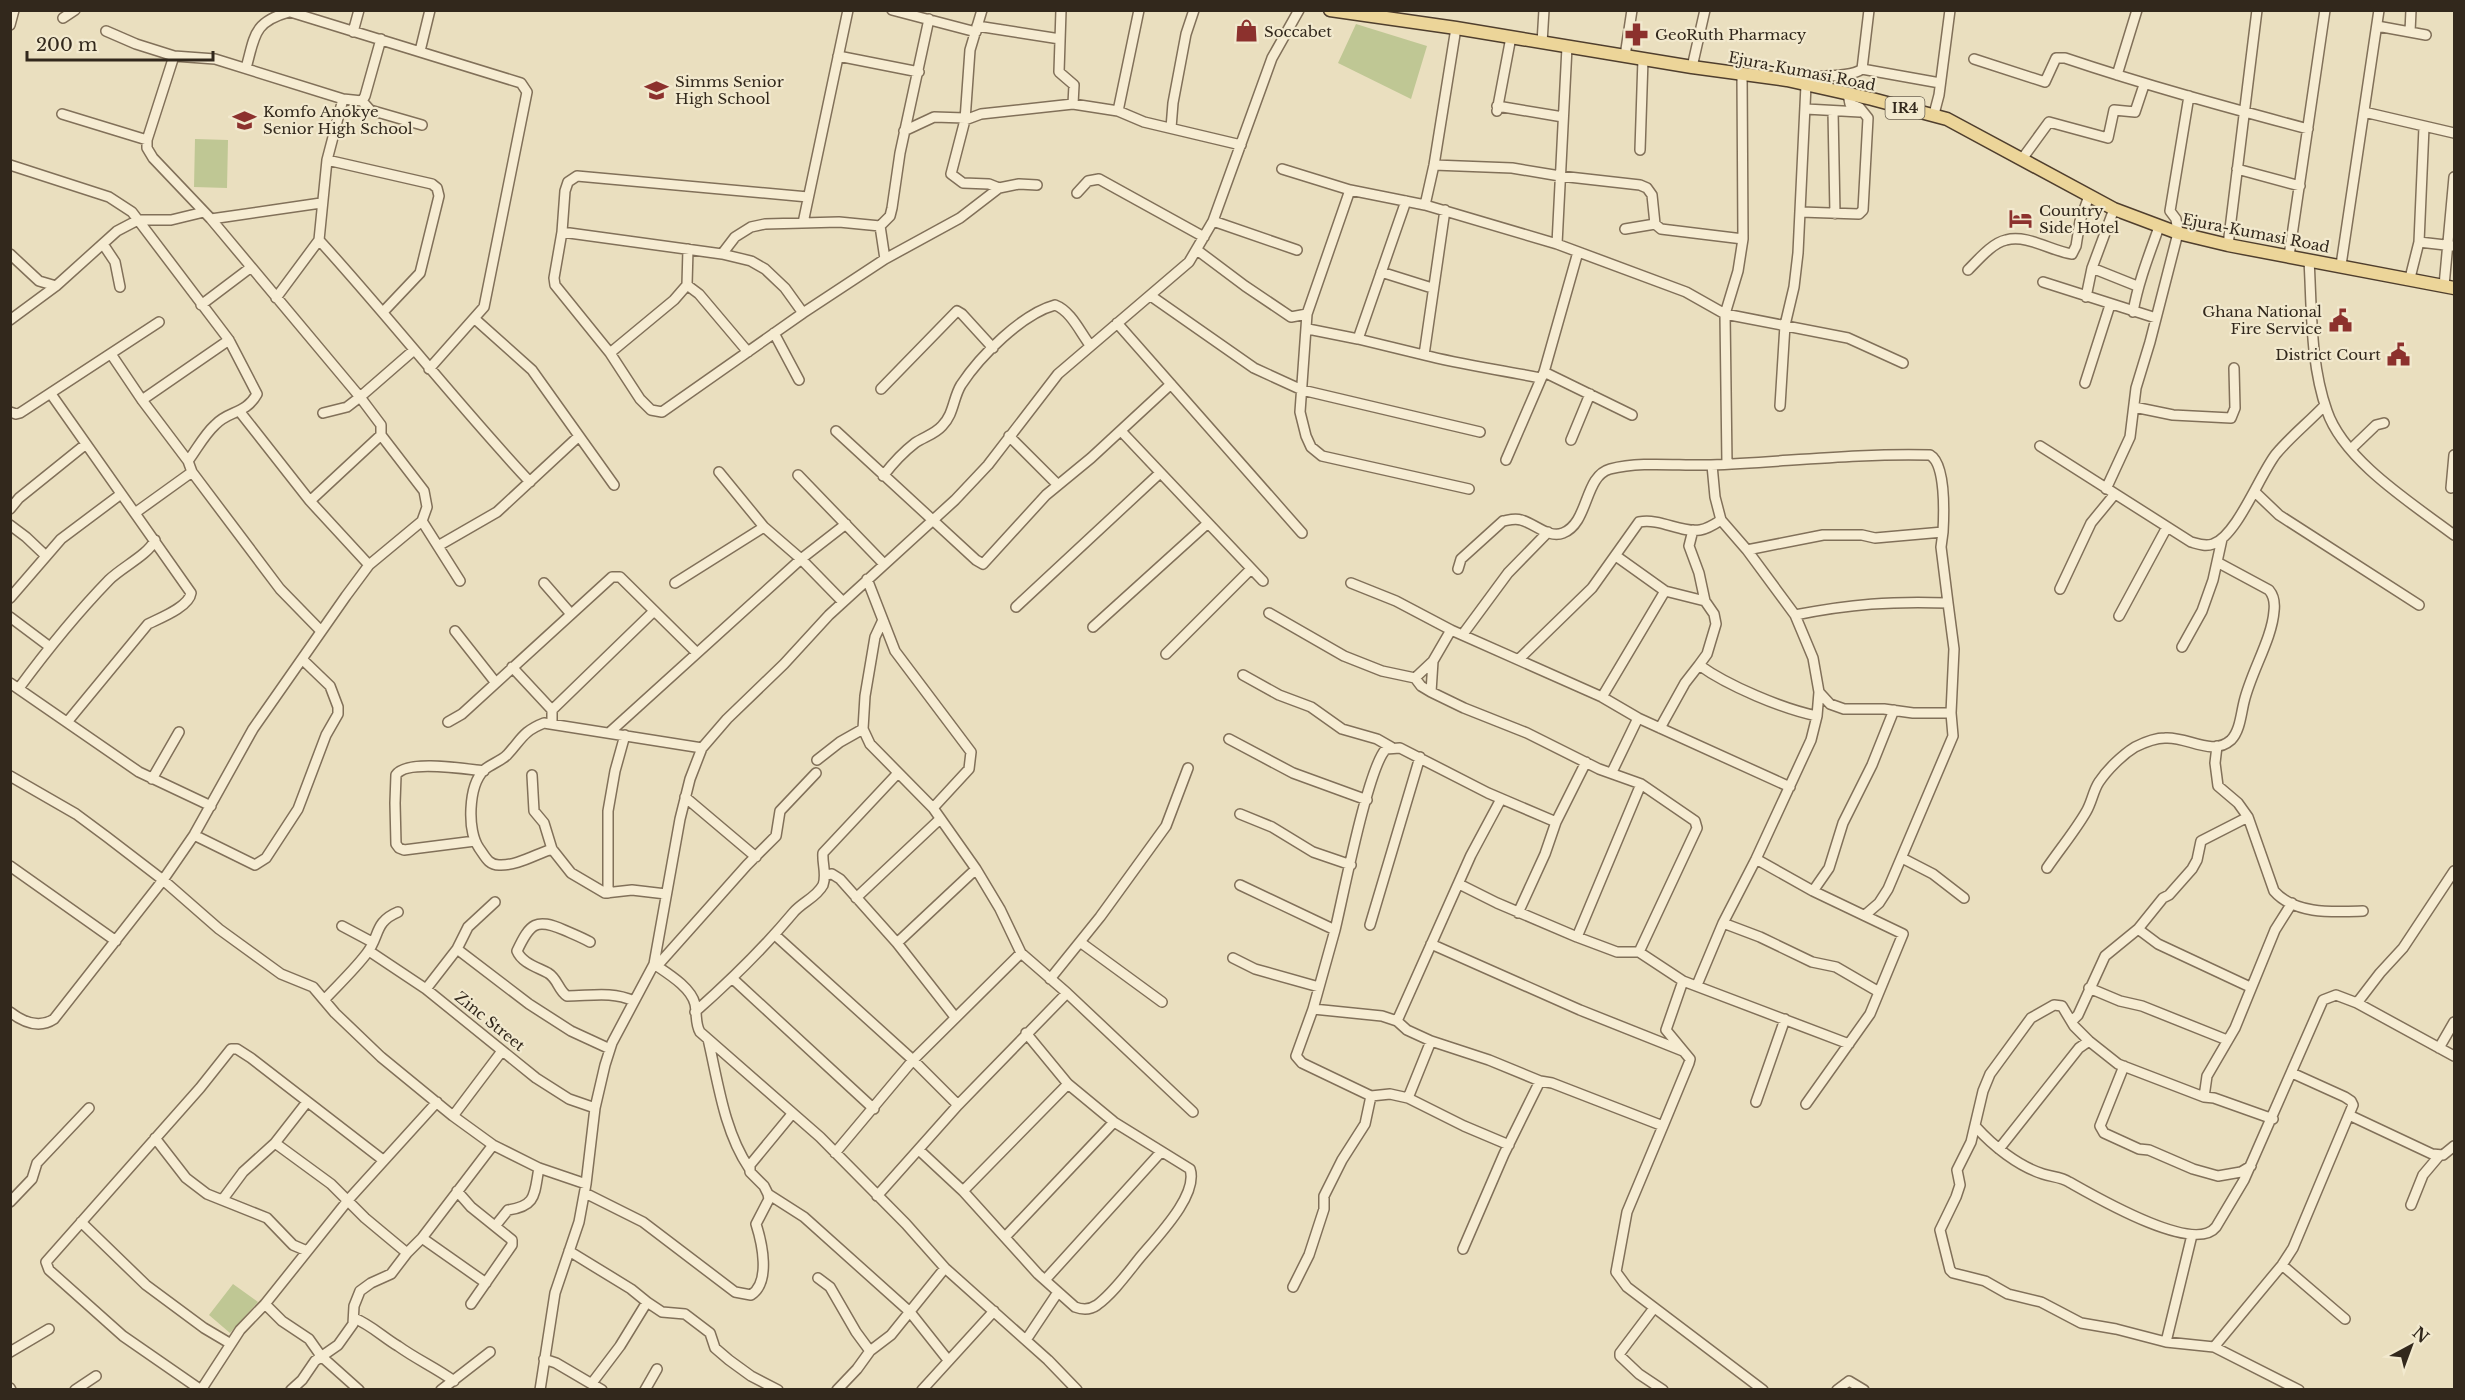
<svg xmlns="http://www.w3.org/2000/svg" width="2465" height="1400" viewBox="0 0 2465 1400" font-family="'Libre Baskerville',serif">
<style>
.green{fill:#bfc794}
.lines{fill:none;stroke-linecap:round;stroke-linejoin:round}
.minor-casing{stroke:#817059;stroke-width:12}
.major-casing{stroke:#4f3e2d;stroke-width:15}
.minor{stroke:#f6ecd2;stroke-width:9}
.major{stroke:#ecd599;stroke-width:12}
.labels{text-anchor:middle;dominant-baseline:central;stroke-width:4.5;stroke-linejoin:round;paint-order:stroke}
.shield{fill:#f2e9ce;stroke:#6c6251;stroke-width:1.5}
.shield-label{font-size:14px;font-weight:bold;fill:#32281c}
.poi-label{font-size:15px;fill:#32281c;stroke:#f2e9ce;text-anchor:start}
.street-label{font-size:15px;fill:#32281c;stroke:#f2e9ce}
</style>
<rect width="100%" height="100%" fill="#eadfbf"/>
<path class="green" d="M 1356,24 L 1427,46 L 1411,99 L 1338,63 Z
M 195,139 L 228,140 L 227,188 L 194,187 Z
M 233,1284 L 258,1302 L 230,1333 L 209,1315 Z"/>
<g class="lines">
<defs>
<path id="minor" d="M 284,10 L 521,83 L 527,92 L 484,307 L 429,369
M 892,10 L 976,32
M 982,10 L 970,50 L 965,120 L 951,174 L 963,183 L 989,184 L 999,188 L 1019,184 L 1037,185
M 1061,10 L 1059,72 L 1074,85 L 1073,104
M 63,18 L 75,10
M 10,25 L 14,10
M 977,26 L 1060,39
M 2377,26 L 2426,35
M 106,31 L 136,44 L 174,56 L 215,59 L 343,99
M 353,32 L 359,10
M 2410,32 L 2411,10
M 1542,43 L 1544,10
M 420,51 L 430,10
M 174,56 L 147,140 L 147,148 L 153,158 L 211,219 L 360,397 L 347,407 L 323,413
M 838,56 L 919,72
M 1625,56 L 1632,10
M 1974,59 L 2045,82 L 2056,58 L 2065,58 C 2145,85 2226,107 2308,129
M 1692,67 L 1705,10
M 246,68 C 255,36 253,22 289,12
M 1862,69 L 1940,83
M 2117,75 L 2137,10
M 1789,80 C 1809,74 1849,79 1862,69 L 1869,10
M 362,101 L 370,110 L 422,125
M 1497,106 L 1563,117
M 1806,109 L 1860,112
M 1118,111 L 1139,10
M 1497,111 L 1511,37
M 1833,111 L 1835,214
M 2364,112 L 2454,133
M 62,114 L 147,140
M 1934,114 L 1939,95 L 1950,10
M 965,120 L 981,114 L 1073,104 L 1118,111 L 1144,122 L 1241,145
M 1171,128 L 1173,103 L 1186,34 L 1194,10
M 904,131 L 934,117 L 965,118
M 1640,150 L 1643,59
M 2022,159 L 2049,122 L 2108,138 L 2114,110 L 2135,112 L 2144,85
M 327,160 L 432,184 L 437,188 L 439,196 L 420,273 L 384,311
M 10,165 L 109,197 L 132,212 L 229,340 L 257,394 C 245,415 229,410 215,425 C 204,435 197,449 188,461
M 1434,165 L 1512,168 L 1560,176 L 1640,185 L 1647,188 L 1652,195 L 1655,224 L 1661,229 L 1743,239
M 1282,169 L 1350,190
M 2237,169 L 2300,186
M 1077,193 L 1088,181 L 1099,179 L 1204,237
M 808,197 L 577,176 L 568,182 L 565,191 L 562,232 L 554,278 L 555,285 L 610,353 L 640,399 L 651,410 L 662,412 L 803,313 L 885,259 L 960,218 L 999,188
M 1425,205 L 1434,165 L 1456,28
M 1445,210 L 1424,355 C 1463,365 1502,370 1540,378
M 1801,212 L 1859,214 L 1863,210 L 1868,118 L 1860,108 L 1850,104 L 1848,94
M 211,219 L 321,203
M 1213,221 L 1297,250
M 803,223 L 848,10
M 880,226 L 890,216 L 892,208 L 900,153 L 929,19
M 1625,229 L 1655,224
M 562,232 L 722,254 L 751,261 L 765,269 L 785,288 L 803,313
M 319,240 C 391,319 457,404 530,482
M 2419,242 L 2454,246
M 103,244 L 115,262 L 120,287
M 1557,244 L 1567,47
M 2228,245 L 2257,10
M 1197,250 L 1245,286 L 1291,317 L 1307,314
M 10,254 L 39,281 L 56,286
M 722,254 L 735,237 L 751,227 L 765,224 L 839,222 L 880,226 L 885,259
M 2289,256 L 2325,10
M 2309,260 C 2312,310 2310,363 2327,411 C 2344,461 2413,504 2454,535
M 2341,265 L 2379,10
M 2092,268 L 2137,286
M 1968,270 C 1978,260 1992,243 2006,240 C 2027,234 2051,251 2072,254 L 2076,246 L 2080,221 L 2089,196
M 1381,272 L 1432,288
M 2410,278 L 2419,242 L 2424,127
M 2043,282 L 2156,318
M 687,285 L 699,294 L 748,352
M 2444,286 L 2454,177
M 1151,296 L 1254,368 L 1302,390 L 1480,432
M 2086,297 L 2092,268 L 2114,209
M 276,298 L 319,240 L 327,160 L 343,99 L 362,101 L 365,96 L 381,39
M 201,305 L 250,268
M 2133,312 C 2138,283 2149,255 2159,227
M 475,319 L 532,370 L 614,485
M 10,320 L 56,286 L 117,231 L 138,220 L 171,220 L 204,212
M 1117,323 L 1302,533
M 1308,329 L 1358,339 L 1406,201
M 774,333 L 799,380
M 1358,339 L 1424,355
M 610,353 L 674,300 L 687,285 L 688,249
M 111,354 L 142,400 L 188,461 L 192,472 L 280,589 L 321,631
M 1544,372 L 1632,415
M 2085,383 L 2110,305
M 881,389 L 957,311 L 962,314 L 993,348
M 51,394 L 191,593 C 189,607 160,618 148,624 L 68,721
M 142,400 L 229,340
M 1780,406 L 1785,325 L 1794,287 L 1798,253 L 1806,85
M 2134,407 L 2173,415 L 2231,418 L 2235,408 L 2234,368
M 10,412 L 16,414 L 20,413 L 159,322
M 240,412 L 310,501
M 836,431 L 976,560 L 983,564 L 1046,495 L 1091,458 L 1171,384
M 1121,431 L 1263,581
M 1009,436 L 1058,485
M 1571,440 L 1590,394
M 2040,446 L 2191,542 C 2198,544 2205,547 2213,544 C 2237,536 2260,474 2276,454 C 2291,436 2309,422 2325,405
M 2351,449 L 2376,425 L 2384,423
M 1506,460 L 1544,372 L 1578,252
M 1727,464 L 1725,314 L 1738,271 L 1743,239 L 1742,74
M 719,472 L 764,527 L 801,559 L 843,602
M 798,475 L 884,564
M 883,476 C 893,463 902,453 915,443 C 924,437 935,434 942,426 C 954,414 953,398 961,385 C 980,356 1022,314 1055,305 C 1071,311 1080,332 1090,345
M 2451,488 L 2454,455
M 1469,489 L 1322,456 L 1311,447 L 1306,436 L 1300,412 L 1307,314 L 1350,190 L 1425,205 L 1557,244 L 1686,292 L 1725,314 L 1848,338 L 1903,363
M 2106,489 L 2130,437 L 2136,388 L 2150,342 L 2178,233 L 2176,219 L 2170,211 L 2189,96
M 2255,492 L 2279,515 L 2419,605
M 10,509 L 19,498 L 86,444
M 135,513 L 192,472
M 422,521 L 460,581
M 10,525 L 26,537 L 46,556
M 1693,530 L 1689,546 L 1699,573 L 1705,601 L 1714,614 L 1716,624 L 1707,654 L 1699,665 C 1728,686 1783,709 1817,716
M 438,546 L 497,512 L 579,436
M 1747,550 L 1823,535 L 1862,535 L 1875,538 L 1943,532 L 1941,547 L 1948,603
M 1616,556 L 1665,591 L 1705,601
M 369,565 L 310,501 L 381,435
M 1458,569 L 1461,559 L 1503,521 C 1509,520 1515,518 1521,520 C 1534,523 1549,539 1563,533 C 1589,523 1584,476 1610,469 C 1642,461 1678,466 1711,465 C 1784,462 1856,453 1930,455 C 1946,464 1944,514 1943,532
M 867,579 L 895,651 L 971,752 L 969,769 L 933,808
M 544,583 L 571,614
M 675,583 L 764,527
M 1351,583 L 1396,601 L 1451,630 L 1602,697 L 1638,718 L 1790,787
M 2060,589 L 2091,523 L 2114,495
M 10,598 L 61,539 L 121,494
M 1016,607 L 1160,473
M 1269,613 L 1344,656 L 1382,671 L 1415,678 L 1421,686 L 1431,692 L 1464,708 L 1527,733 L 1599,769 L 1641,784 L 1695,821 L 1697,828 L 1639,952
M 1795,615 C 1851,604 1891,601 1948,603 L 1954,649 L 1951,713 L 1953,736 L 1888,889 L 1879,903 L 1865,915
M 2119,616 L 2167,527
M 10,617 L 50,647
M 882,622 L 875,637 L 865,696 L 863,729 L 870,744 L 933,808 L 976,869 L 1000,909 L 1021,953 L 1067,993 L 1193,1112
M 1093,627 L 1208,523
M 455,631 L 496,683
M 1463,634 L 1508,573 L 1548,532
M 2182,647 L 2202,611 L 2213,580 L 2222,539
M 1166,654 L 1251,569
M 1519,659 L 1592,588 L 1639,522 C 1661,518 1680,533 1700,530 C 1707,529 1715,524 1721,520
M 512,667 L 552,710 L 552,724
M 1243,675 L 1279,695 L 1311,707 L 1342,729 L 1377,739 L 1391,747
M 1415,678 L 1433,661 L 1451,630
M 10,683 L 139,772 L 211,806
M 19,688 C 47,650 77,613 109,580 C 122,567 148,555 155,540
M 1431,692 L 1433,661
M 1819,692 L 1830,704 L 1844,709 L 1884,709 L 1913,713 L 1951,713
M 1602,697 L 1665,591
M 552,710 L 653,612
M 448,722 L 462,714 L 612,577 L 620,577 L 697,653
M 1660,728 L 1685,683 L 1699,665
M 610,732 L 801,559 L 846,524
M 1229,739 L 1293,773 L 1367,800
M 2217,746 L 2215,763 L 2218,786 L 2238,803 L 2248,817 L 2274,891 C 2295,915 2334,912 2363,911
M 817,760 L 840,742 L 863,729
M 1612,772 L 1638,718
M 532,775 L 534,811 L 544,823 L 552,849
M 10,776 L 76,814 L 107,837 L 163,880 L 219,929 L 281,974 L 313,987 L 335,1013 L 381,1057 L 453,1116 L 493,1145 L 539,1168 L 586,1184
M 152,779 L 179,732
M 685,797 L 756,857
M 1240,814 L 1272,827 L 1313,852 L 1351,865
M 194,835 L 255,865 L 266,858 L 298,809 L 326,735 L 338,714 L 338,707 L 330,686 L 303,660
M 475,841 L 404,850 L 399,848 L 396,844 L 395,803 L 396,775 C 406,759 466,769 484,771
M 1902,858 L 1933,874 L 1964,898
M 1756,859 L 1813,891 L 1903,934 L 1870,1014 L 1806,1104
M 10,866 L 116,941
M 2047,868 C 2060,849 2075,831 2086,812 C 2092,802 2093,791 2099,782 C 2107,770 2122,755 2135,747 C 2143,743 2156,738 2165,738 C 2187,736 2212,757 2231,740 C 2240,731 2241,714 2244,702 C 2251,672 2272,639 2274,611 C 2275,603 2274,596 2269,590 L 2217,562
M 825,875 L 832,874 L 840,879 L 897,943 L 976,869
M 1459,884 L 1497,903 L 1577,937 L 1617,952 L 1639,952 L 1683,981 L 1849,1044
M 1240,885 L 1335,930
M 1813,891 L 1829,868 L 1843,823 L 1872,765 L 1894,710
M 608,893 L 608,811 L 615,771 L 625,735
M 666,894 L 632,890 L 605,893 L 571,873 L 552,849 C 536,854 517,866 499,865 C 488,865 485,856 479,848 C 467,831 468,786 484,770 C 491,764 501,761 507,755 C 521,740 523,731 544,723 L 702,748
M 856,898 L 940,819
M 1518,913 L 1545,854 L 1556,822 L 1586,762
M 1723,923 L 1760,937 L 1812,962 L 1836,967 L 1879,992
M 1370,925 L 1420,757
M 342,926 L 372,942
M 2138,929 L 2158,944 L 2250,987
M 775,935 L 913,1060 L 958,1105
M 1577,937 L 1641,784
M 590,942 C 581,937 573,934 564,930 C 536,918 530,923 517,951 C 522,963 537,967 548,973 C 558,979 558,990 567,996 C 591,996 611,991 634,1001
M 1080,942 L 1162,1002
M 897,943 L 955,1017
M 1431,944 L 1580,1010 L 1683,1051
M 457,949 L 468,927 L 495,902
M 369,951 L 426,989 L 536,1078 L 569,1099 L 595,1108
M 1233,958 L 1255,969 L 1319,987
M 654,964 C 667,973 691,987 695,1004 C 697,1013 695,1024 700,1032 L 820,1137 L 906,1224 L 945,1268 L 1048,1360 L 1077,1390
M 657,966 L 747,865 L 776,836 L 780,811 L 816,773
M 733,979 L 874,1109
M 1050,979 L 1100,917 L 1166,826 L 1188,768
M 1697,985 L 1723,923 L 1756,859 L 1811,740 L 1817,716 L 1819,692 L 1813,658 L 1795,615 L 1747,550 L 1721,520 L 1715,497 L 1712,465
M 2089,988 L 2120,1001 L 2142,1006 L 2227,1040
M 426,989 L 457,949 L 529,1004 L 571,1031 L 610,1049
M 325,999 C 339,984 355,969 367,953 C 380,936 374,922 398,912
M 2357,1003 L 2380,973 L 2403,948 L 2454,871
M 1313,1009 C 1320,983 1328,956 1335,930 C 1343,897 1368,767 1386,749 L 1400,748 L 1488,793 L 1556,822
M 10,1012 C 23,1022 39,1029 54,1019 L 163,880 L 194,835 L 253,729 L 346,596 L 369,565 L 422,521 L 427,507 L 424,491 L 381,435 L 381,425 L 360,397 L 414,350
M 695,1012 C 730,981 763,949 793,913 C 802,902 816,898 823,885 C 827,874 822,864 823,853 L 898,773
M 2073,1020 L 2078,1015 L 2105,956 L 2138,929 L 2163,898 L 2169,895 L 2192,869 L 2197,860 L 2201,841 L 2248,817
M 1397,1021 L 1471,855 L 1501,799
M 708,1039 C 718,1082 724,1131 749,1168
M 2439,1048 L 2454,1022
M 2124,1066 L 2100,1126 L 2104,1133 L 2139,1149 L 2149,1150 L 2193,1169 L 2218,1176 L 2241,1172 L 2251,1166
M 2204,1097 L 2207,1076 L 2235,1028 L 2275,930 L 2292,903
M 1408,1098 L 1431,1041
M 1756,1102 L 1785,1019
M 792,1114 L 750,1165 L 750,1172 L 764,1186 L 768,1194 L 804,1217 L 910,1312 L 948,1360
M 2349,1115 L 2432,1154 L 2443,1155 L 2454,1146
M 453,1116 L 502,1051
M 2273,1119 L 2214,1098 L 2204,1097 L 2118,1064 L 2089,1041 L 2074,1026 L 2062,1006 L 2054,1005 L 2031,1018 L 1990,1074 L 1983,1091 L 1971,1142 L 1957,1170 L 1960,1185 L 1956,1197 L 1940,1230 L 1950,1270 L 1953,1273 L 1985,1281 L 2008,1294 L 2041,1302 L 2081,1323 L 2116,1329 L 2166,1342 L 2214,1347 L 2299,1390
M 1663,1126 L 1689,1063 L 1690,1059 L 1666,1030 L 1683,981
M 1976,1127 C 1993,1146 2018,1166 2043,1174 C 2052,1177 2061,1177 2069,1182 C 2094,1196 2194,1255 2216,1227 L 2244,1180 L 2323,1000 L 2336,995 L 2357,1003 L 2454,1056
M 155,1138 L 186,1178 L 207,1194 L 267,1218 L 293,1245 L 307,1251
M 275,1143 L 331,1184 L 365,1218 L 407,1253
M 1509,1145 L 1464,1126 L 1408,1098 L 1390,1094 L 1371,1096 L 1302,1063 L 1296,1056 L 1313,1009 L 1382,1016 L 1397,1021 L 1407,1030 L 1431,1041 L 1489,1060 L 1540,1081 L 1552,1083 L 1663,1126 L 1627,1212 L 1616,1272 L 1627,1287 L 1763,1390
M 1999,1149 L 2079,1048 L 2089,1041
M 919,1150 L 963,1191 L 1068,1084
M 835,1153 L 913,1060 L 1021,953
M 457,1191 L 471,1207 L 512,1240 L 512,1245 L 471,1304
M 963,1191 L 1038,1274 L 1075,1307 C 1083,1310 1090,1310 1097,1305 C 1113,1293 1126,1275 1138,1260 C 1154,1240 1199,1196 1190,1169 L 1114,1122 L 1068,1084 L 1026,1033
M 585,1193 L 643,1222 L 735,1292 L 751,1295 C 771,1282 762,1243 756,1224 L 769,1199 L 768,1194
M 877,1196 L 958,1105 L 1067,993
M 223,1199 L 243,1172 L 275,1143 L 307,1102
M 10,1202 L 32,1179 L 37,1163 L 89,1108
M 2411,1205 L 2423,1175 L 2439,1156
M 81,1222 L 146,1285 L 204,1328 L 231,1344
M 496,1225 L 508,1210 C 537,1206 534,1194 539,1168
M 1006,1236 L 1114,1122
M 422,1238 L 486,1283
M 1463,1249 L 1504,1154 L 1540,1081
M 569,1251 L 631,1289 L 647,1302 L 620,1346 L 592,1383
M 2282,1265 L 2345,1319
M 818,1278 L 830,1287 L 856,1332 L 870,1351
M 1045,1280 L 1161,1152
M 1293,1287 L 1309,1255 L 1324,1209 L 1324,1196 L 1342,1160 L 1365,1124 L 1371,1096
M 647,1302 L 662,1312 L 685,1314 L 710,1333 L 715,1348 L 729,1360 L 751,1376 L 778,1390
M 265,1304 L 282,1321 L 309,1339 L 321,1356 L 359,1390
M 1654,1308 L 1620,1353 L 1620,1356 L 1639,1374 L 1663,1390
M 354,1318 C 371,1325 383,1337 398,1346 C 416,1359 436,1368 454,1381
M 1026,1340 L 1058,1292
M 2166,1342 L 2192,1235
M 2214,1347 L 2282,1265 L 2293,1248 L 2353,1105 L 2351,1101 L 2345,1097 L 2292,1073
M 10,1352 L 49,1329
M 544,1359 L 556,1363 L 602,1390
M 10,1388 L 11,1390
M 75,1390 L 96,1376
M 201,1390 L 123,1336 L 49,1270 L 46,1262 L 200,1088 L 231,1049 L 237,1049 L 251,1058 L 383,1160
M 201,1390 L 240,1330 L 265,1304 L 349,1199 L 437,1102
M 291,1390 L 302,1380 L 315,1361 L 338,1345 L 353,1324 L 354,1306 L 360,1291 L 371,1283 L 391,1274 L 407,1253 L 422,1238 L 493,1145
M 441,1390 L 490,1352
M 540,1390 L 555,1293 L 579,1222 L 586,1184 L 595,1108 L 605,1065 L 612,1043 L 654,964 L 680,819 L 690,779 L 702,748 L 727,719 L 784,664 L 829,615 L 955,500 L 988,465 L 1058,374 L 1189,262 L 1213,221 L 1272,58 L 1299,10
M 645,1390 L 657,1369
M 837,1390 L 857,1369 L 870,1351 L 891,1335 L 945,1268
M 922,1390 L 994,1311
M 1837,1390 L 1849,1381 L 1864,1390"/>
<path id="major" d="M 1330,10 L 1456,28 L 1692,67 L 1787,80 L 1872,99 L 1947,119 L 2114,209 L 2178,233 L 2228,245 L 2454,288"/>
</defs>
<use href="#minor" class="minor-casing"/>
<use href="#major" class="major-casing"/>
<use href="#minor" class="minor"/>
<use href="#major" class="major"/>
</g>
<defs>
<symbol id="shop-bare" viewBox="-9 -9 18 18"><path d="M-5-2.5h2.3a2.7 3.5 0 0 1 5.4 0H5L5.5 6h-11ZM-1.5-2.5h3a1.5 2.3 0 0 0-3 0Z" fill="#8c312d" stroke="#f2e9ce" stroke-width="2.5" paint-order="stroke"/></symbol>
<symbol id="pharmacy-bare" viewBox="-9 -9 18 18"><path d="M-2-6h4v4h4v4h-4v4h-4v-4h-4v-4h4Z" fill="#8c312d" stroke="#f2e9ce" stroke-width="2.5" paint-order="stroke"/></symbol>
<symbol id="school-bare" viewBox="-9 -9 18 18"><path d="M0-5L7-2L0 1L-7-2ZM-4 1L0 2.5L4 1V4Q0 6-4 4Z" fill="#8c312d" stroke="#f2e9ce" stroke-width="2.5" paint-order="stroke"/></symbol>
<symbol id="hotel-bare" viewBox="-9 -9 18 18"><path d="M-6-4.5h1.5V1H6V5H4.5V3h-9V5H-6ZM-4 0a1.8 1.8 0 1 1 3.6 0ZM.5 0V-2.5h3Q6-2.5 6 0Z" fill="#8c312d" stroke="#f2e9ce" stroke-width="2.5" paint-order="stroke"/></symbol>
<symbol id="civic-bare" viewBox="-9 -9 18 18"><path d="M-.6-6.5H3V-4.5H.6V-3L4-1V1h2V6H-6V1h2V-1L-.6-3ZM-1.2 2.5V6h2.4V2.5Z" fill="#8c312d" stroke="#f2e9ce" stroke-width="2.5" paint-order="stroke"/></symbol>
</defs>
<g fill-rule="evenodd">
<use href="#shop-bare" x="1230" y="14" width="33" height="33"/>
<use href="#pharmacy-bare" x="1620" y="18" width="33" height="33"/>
<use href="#school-bare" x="640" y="74" width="33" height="33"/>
<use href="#school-bare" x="228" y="104" width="33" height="33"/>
<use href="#hotel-bare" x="2004" y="202" width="33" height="33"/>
<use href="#civic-bare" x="2324" y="304" width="33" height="33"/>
<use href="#civic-bare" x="2382" y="338" width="33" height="33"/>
</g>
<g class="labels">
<rect class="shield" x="1885.5" y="97" width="39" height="22" rx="4.5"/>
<g class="shield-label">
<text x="1905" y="108">IR4</text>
</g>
<g class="poi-label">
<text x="1264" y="31">Soccabet</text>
<text x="1655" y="34">GeoRuth Pharmacy</text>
<text x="675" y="81">Simms Senior<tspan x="675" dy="17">High School</tspan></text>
<text x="263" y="111">Komfo Anokye<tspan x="263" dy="17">Senior High School</tspan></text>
<text x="2039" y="210">Country<tspan x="2039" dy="17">Side Hotel</tspan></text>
<text x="2322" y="311" text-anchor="end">Ghana National<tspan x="2322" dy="17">Fire Service</tspan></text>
<text x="2381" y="354" text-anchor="end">District Court</text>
</g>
<g class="street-label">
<text transform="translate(1802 71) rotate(11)">Ejura-Kumasi Road</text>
<text transform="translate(2256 233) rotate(11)">Ejura-Kumasi Road</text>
<text transform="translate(490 1021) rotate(39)">Zinc Street</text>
</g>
</g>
<rect width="2465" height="1400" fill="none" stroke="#32281c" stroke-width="24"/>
<g transform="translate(2411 1346) rotate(41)" stroke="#f2e9ce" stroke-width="4.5" paint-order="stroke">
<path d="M0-4.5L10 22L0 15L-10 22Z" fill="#32281c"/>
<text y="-9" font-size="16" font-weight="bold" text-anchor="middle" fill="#32281c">N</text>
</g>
<path d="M27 51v9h186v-9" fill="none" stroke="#32281c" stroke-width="3"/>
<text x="36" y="51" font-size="18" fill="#32281c" stroke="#f2e9ce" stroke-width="4.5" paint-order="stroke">200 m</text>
</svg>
